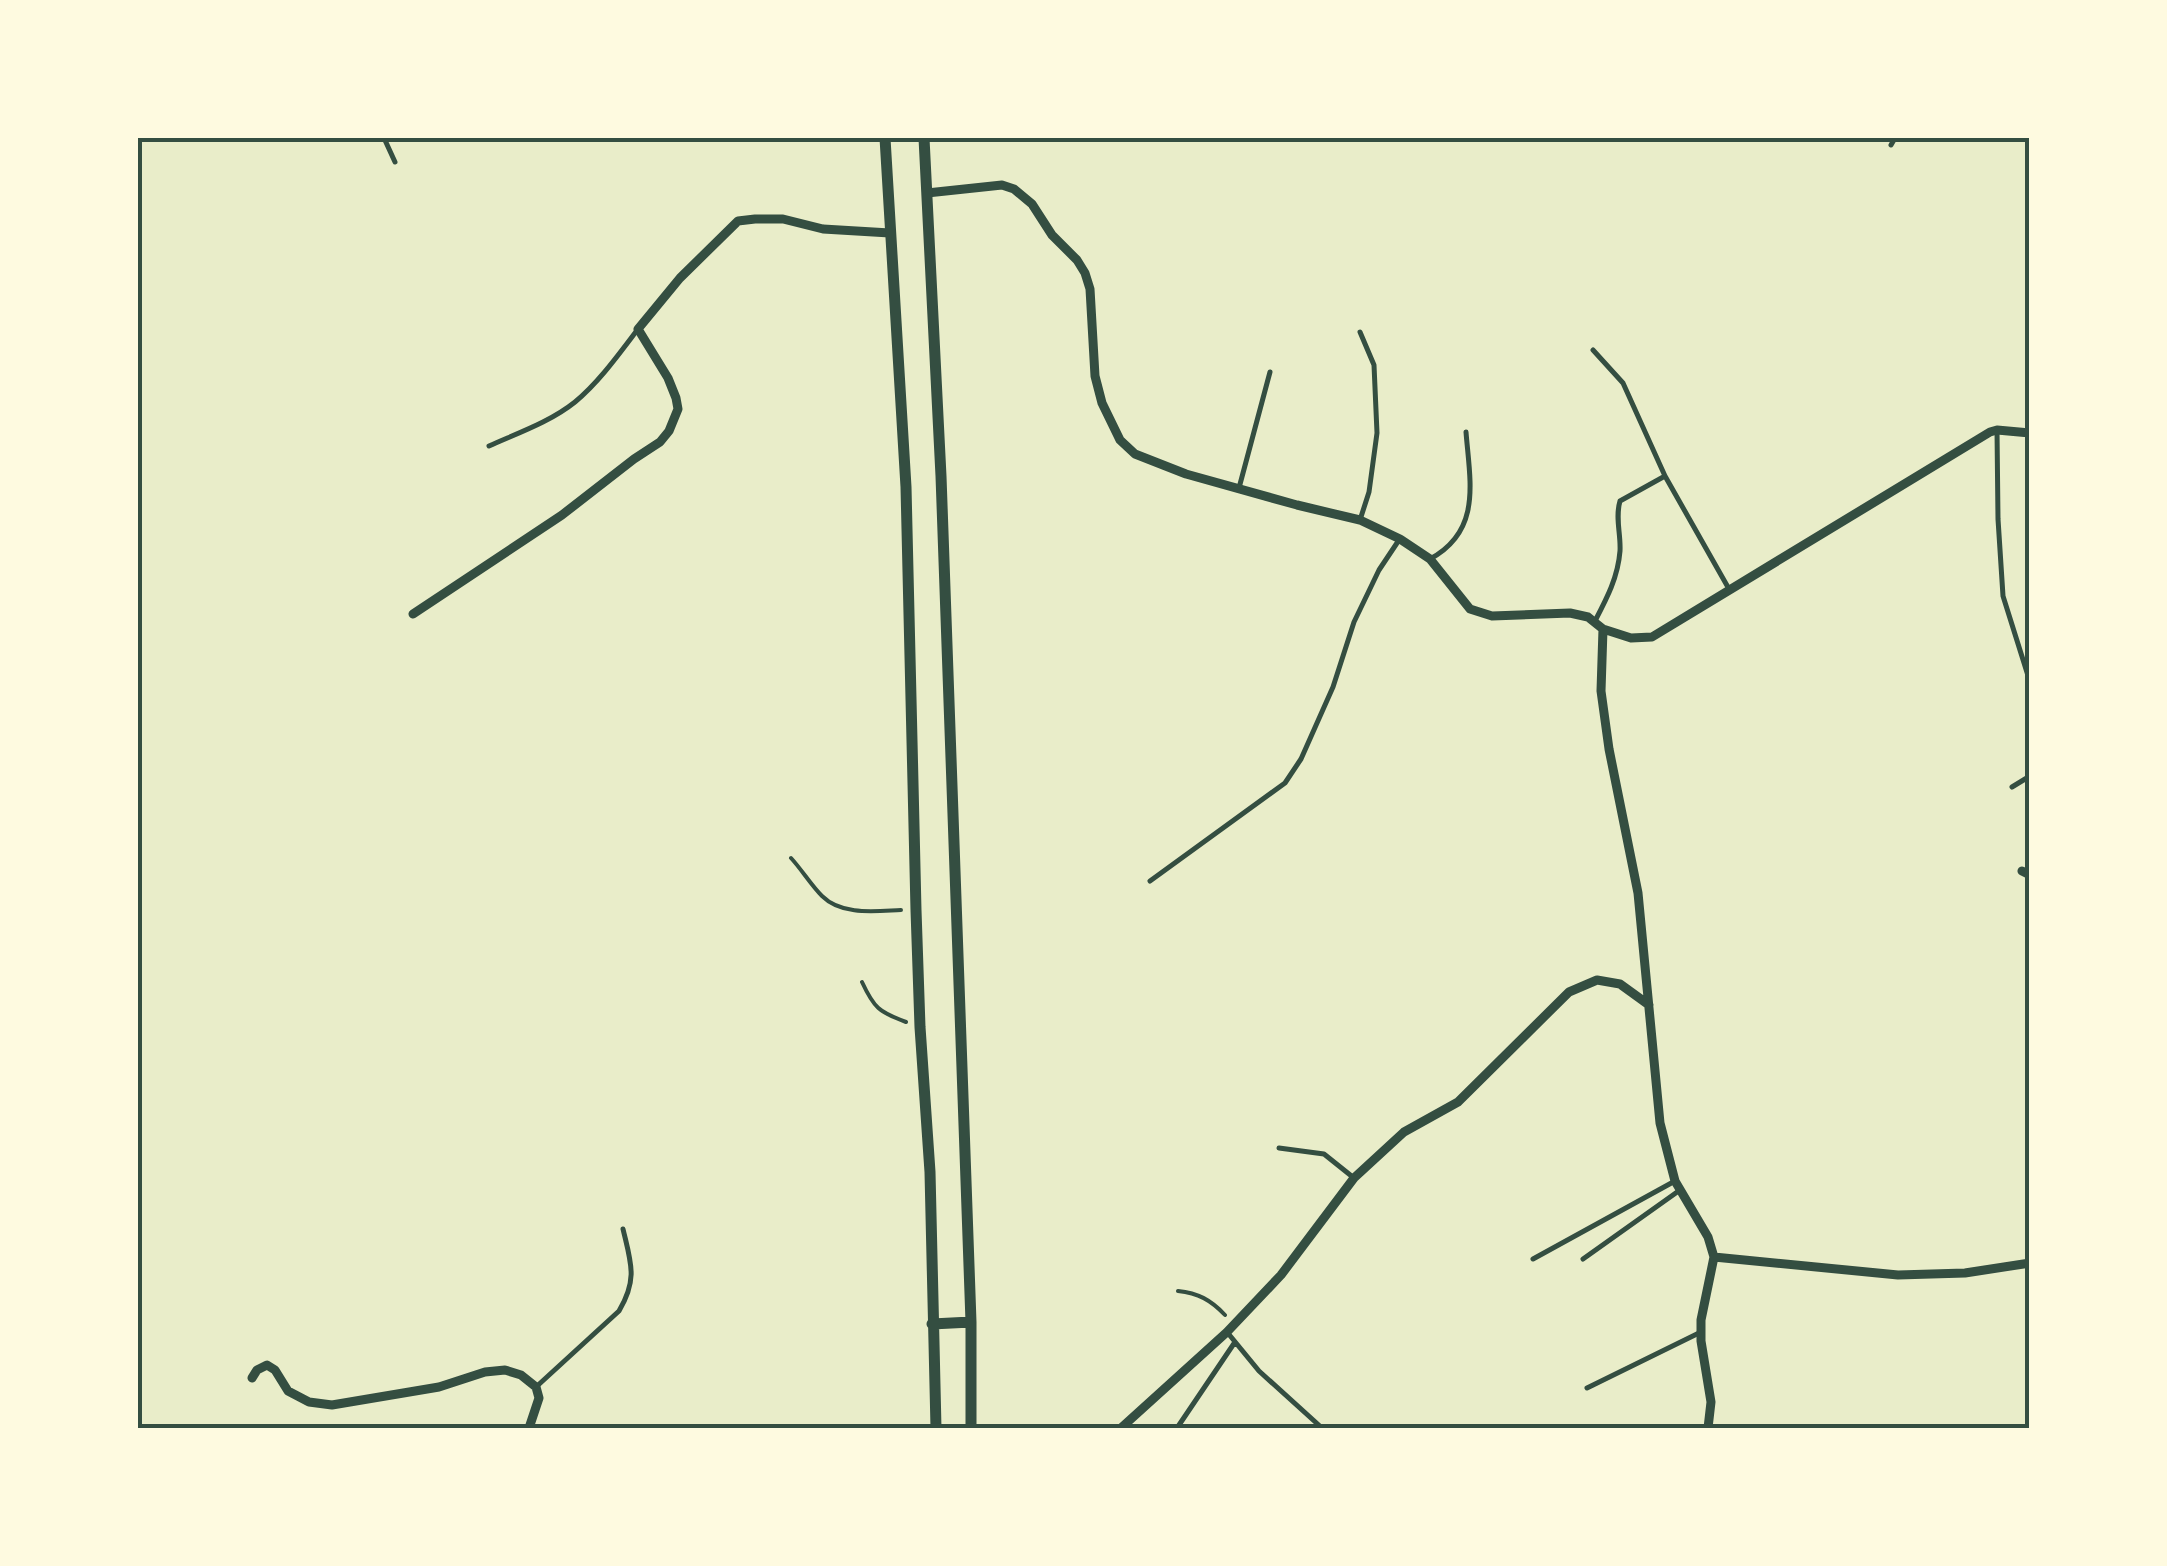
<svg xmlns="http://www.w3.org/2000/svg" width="2167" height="1566" viewBox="0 0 2167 1566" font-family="Lora,serif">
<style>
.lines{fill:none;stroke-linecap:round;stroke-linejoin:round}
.path{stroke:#344e41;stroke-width:4}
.service{stroke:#344e41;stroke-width:5}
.minor{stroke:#344e41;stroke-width:9}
.tertiary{stroke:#344e41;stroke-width:11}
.neatline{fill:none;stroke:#344e41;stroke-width:4}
</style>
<rect width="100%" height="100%" fill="#e9edc9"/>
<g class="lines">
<path class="path" d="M 791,858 C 802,870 811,885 822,896 C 842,916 876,911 901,910
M 862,982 C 874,1008 879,1012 906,1022
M 1178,1291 C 1198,1293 1211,1300 1225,1315"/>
<path class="service" d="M 384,138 L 395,162
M 1891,145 L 1895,138
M 1360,332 L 1374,365 L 1377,433 L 1369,492 L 1360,520
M 1593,350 L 1623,383 L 1665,476 L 1729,589
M 1997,430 L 1998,519 L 2003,596 L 2030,682
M 489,446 C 518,433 550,422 575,402 C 599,382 619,354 638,329
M 1239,488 L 1270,372
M 1430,559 C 1482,531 1470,482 1466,432
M 1595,621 C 1607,598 1618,577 1620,551 C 1621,534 1615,518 1620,501 L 1665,476
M 2012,787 L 2030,776
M 1150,881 L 1285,783 L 1301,759 L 1333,687 L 1354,622 L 1379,570 L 1399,540
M 1279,1148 L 1324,1154 L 1354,1178
M 1533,1259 L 1675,1181
M 1583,1259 L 1680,1190
M 1227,1332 L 1259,1371 L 1322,1428
M 536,1387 L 619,1311 C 638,1279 631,1263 623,1229
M 1587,1388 L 1701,1332
M 1177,1428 L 1235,1342"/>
<path class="minor" d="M 927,193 L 1002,185 L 1014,189 L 1032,204 L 1052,235 L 1077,260 L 1085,273 L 1090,289 L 1095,376 L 1102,403 L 1120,440 L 1135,454 L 1186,474 L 1297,505 L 1360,520 L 1400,539 L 1430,559 L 1470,609 L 1492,616 L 1570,613 L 1588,617 L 1603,629 L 1631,638 L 1652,637 L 1990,432 L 1997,430 L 2030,433
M 413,614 L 562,515 L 634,459 L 660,442 L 669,431 L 678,409 L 676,398 L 668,378 L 638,329 L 680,278 L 738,221 L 755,219 L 783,219 L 823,229 L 890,233
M 1603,629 L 1601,691 L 1609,749 L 1638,893 L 1660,1123 L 1675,1181 L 1708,1237 L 1714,1257 L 1701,1320 L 1701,1341 L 1711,1402 L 1708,1428
M 2022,871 L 2030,875
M 1714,1257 L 1898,1275 L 1965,1273 L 2030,1263
M 252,1378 L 257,1370 L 267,1365 L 275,1370 L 288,1391 L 309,1402 L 332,1405 L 439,1387 L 485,1372 L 505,1370 L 521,1375 L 536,1387 L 539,1398 L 529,1428
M 1121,1428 L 1227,1332 L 1281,1275 L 1354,1178 L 1404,1132 L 1458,1102 L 1569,992 L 1597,980 L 1620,984 L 1649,1005"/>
<path class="tertiary" d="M 885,138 L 906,487 L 916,910 L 920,1027 L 930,1172 L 936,1428
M 924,138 L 941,476 L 971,1322 L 971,1428
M 932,1324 L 971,1322"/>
</g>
<rect width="2167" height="1566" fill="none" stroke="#fefae0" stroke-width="280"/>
<rect x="140" y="140" width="1887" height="1286" class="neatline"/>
</svg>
